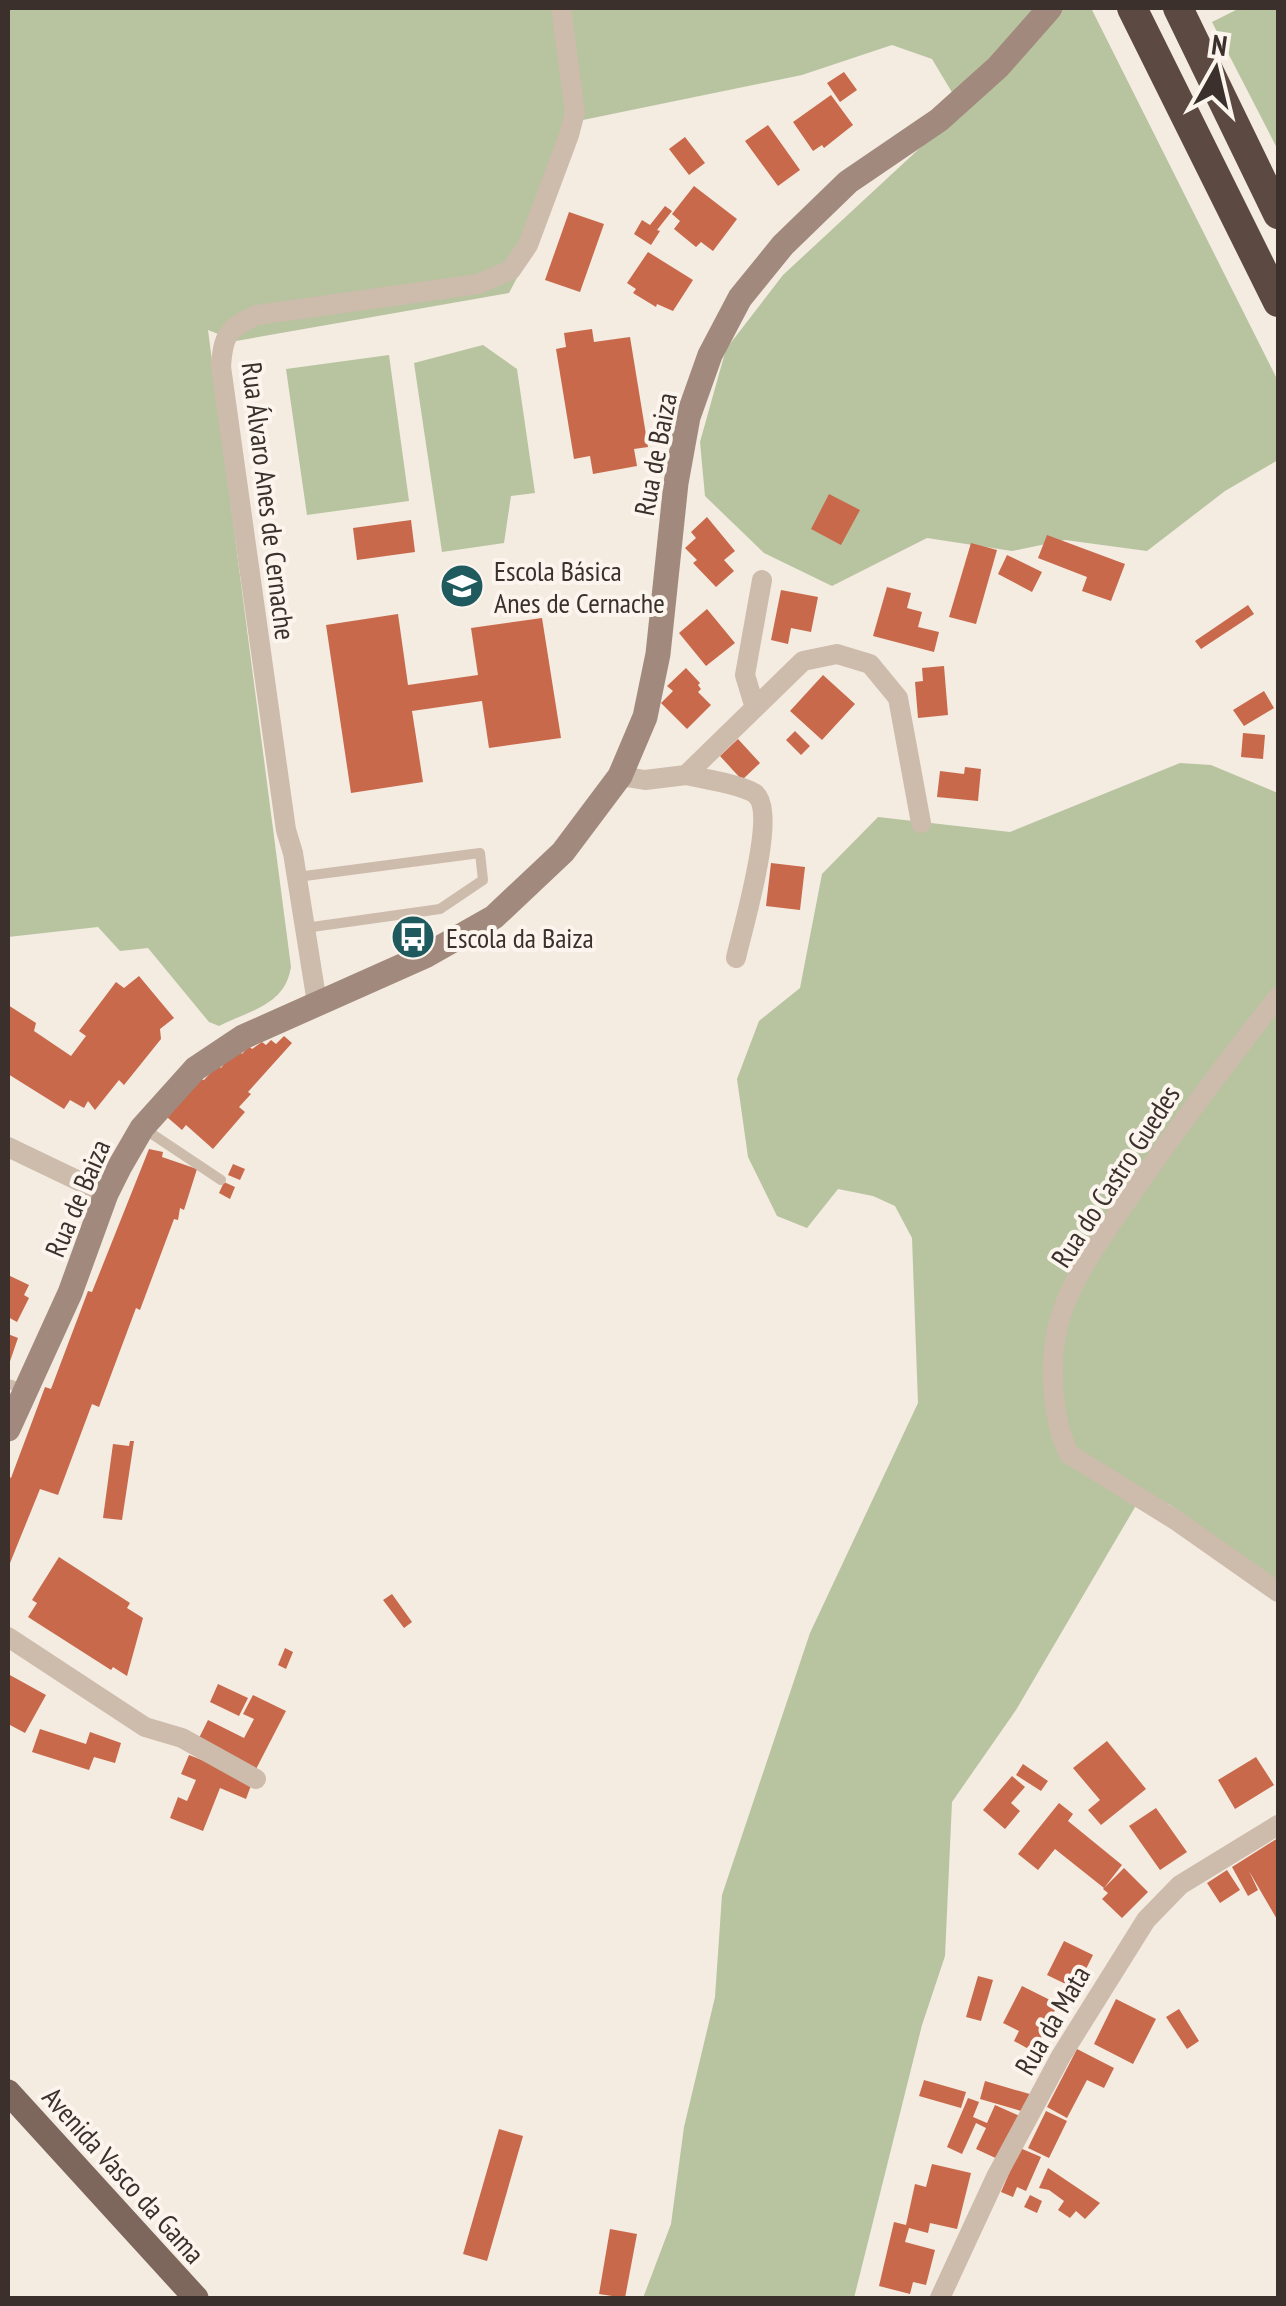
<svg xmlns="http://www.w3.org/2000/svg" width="1286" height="2306" viewBox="0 0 1286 2306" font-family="'PT Sans Narrow',sans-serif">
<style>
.green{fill:#b8c4a0}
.building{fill:#c8694b}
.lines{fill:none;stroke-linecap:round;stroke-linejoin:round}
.lane{stroke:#cdbbac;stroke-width:10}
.street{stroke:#cdbbac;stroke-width:20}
.secondary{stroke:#a18a7d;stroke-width:25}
.primary{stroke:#7d675c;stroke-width:25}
.highway{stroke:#5c4a42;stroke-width:30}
.labels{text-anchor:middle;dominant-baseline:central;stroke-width:8;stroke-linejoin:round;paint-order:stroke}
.street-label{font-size:28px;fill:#3b302b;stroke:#fbf5ee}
.poi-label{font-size:28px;fill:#3b302b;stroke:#fbf5ee;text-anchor:start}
</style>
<rect width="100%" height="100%" fill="#f4ebe1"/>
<path class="green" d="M 8,8 L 1091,8 L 1278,381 L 1278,460 L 1225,491 L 1147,551 L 1065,540 L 1012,551 L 927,538 L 832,586 L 764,553 L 705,496 L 700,442 L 726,349 L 783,275 L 962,109 L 932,59 L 892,45 L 802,75 L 578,121 L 520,272 L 509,293 L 236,341 L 208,330 L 291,967 C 285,1005 251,1010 219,1026 L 209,1022 L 148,948 L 120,951 L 98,927 L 8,937 Z
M 1240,8 L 1278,8 L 1278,150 L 1212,22 Z
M 483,345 L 517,369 L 535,493 L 511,496 L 504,543 L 442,552 L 414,363 Z
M 389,355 L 409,501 L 307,515 L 286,369 Z
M 1180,763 L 1211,765 L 1278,793 L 1278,1583 L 1169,1504 L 1138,1502 L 1016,1710 L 952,1802 L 945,1956 L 922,2025 L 854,2298 L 643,2298 L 671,2224 L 684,2127 L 715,1997 L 722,1895 L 810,1633 L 918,1403 L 912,1238 L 895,1206 L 873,1196 L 838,1189 L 807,1228 L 777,1216 L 748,1157 L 737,1079 L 759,1021 L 800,988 L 822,874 L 878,817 L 1010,832 Z"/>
<path class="building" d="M 844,72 L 857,90 L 840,102 L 827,83 Z
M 831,95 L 853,125 L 824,148 L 822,145 L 813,151 L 793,122 Z
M 768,125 L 800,170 L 778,186 L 745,141 Z
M 685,137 L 705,163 L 689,175 L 669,149 Z
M 694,186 L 737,219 L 713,251 L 701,242 L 696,247 L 674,229 L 680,221 L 672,214 Z
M 665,206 L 672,211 L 657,230 L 660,231 L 651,245 L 634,234 L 642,220 L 650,225 Z
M 569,212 L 604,224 L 580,292 L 545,280 Z
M 648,252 L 693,280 L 673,311 L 657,304 L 656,307 L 633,293 L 636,289 L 627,283 Z
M 592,329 L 594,342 L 630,337 L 648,447 L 634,449 L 637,466 L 593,474 L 590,456 L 574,459 L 556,349 L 566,347 L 564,333 Z
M 829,494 L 860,510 L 841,545 L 811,529 Z
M 707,517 L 735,551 L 724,560 L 734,571 L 716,587 L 693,563 L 697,560 L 685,548 L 696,538 L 691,532 Z
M 411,520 L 415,552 L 357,560 L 353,528 Z
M 1047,535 L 1125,564 L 1111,601 L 1082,591 L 1087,577 L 1038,558 Z
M 971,543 L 997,550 L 976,624 L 949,617 Z
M 1007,555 L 1042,572 L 1032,592 L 998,574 Z
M 887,587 L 911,593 L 907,608 L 922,612 L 918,627 L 939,632 L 934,652 L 873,636 Z
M 781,590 L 818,597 L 811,632 L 791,628 L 788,644 L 771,640 Z
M 1248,605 L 1254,614 L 1201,649 L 1195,641 Z
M 707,609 L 735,643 L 706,666 L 679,633 Z
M 398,614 L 408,685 L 478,675 L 471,628 L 542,618 L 561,738 L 489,748 L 482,701 L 412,711 L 423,782 L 351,793 L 326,625 Z
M 944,666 L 948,715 L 918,718 L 915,682 L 923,681 L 922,668 Z
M 686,668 L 700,683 L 698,685 L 701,689 L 698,692 L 711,705 L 687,729 L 661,703 L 673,691 L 667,686 Z
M 823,675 L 855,704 L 822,740 L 790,711 Z
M 1264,691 L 1274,708 L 1244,726 L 1233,710 Z
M 795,731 L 810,746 L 801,755 L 786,740 Z
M 1243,733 L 1265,735 L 1263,759 L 1241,757 Z
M 738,739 L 760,763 L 742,780 L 720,756 Z
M 965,767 L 981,769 L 978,801 L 937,797 L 940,771 L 964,774 Z
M 771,863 L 805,867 L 800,910 L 766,906 Z
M 139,976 L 174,1018 L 160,1029 L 161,1039 L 124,1085 L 119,1080 L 95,1110 L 88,1101 L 84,1108 L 70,1100 L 64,1109 L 8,1074 L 8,1005 L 36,1023 L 34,1031 L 71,1056 L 86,1036 L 79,1031 L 116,982 L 124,988 Z
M 284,1036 L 292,1043 L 248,1092 L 251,1094 L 239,1107 L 245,1112 L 213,1149 L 186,1125 L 182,1130 L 167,1117 L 201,1079 L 204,1080 L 218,1065 L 221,1068 L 233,1053 L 238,1050 L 242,1054 L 249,1046 L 252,1049 L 262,1042 L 266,1045 L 271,1040 L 276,1044 Z
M 149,1149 L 163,1152 L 162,1157 L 197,1169 L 184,1210 L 180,1208 L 178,1220 L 174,1219 L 140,1310 L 136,1308 L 99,1407 L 92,1404 L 58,1495 L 40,1489 L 8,1568 L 8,1476 L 11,1478 L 45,1387 L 51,1389 L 88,1291 L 92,1292 Z
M 233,1164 L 245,1169 L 240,1180 L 228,1175 Z
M 224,1182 L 235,1187 L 230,1199 L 219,1193 Z
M 8,1275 L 29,1285 L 24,1295 L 29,1298 L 17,1322 L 8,1317 Z
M 8,1334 L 18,1338 L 8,1367 Z
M 130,1441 L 134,1441 L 122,1520 L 103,1518 L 113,1444 L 129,1446 Z
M 59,1557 L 130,1603 L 127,1608 L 143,1618 L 127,1676 L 113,1667 L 111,1670 L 28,1617 L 37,1603 L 32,1600 Z
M 392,1594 L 412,1622 L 404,1628 L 383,1600 Z
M 285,1648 L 293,1652 L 286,1669 L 278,1665 Z
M 8,1674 L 46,1695 L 25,1733 L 10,1725 L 8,1729 Z
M 218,1684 L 248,1698 L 239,1716 L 210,1702 Z
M 253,1695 L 286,1711 L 255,1771 L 197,1742 L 208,1720 L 244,1738 L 254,1719 L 243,1714 Z
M 40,1729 L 86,1744 L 90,1732 L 121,1743 L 115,1763 L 94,1757 L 89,1770 L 32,1752 Z
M 1107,1741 L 1146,1789 L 1101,1825 L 1088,1810 L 1100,1800 L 1073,1768 Z
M 189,1755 L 253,1780 L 246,1799 L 220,1788 L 203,1831 L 170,1818 L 178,1797 L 187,1801 L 196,1780 L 181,1774 Z
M 1256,1757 L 1274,1785 L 1235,1809 L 1218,1780 Z
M 1023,1764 L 1048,1781 L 1041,1791 L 1016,1775 Z
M 1012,1776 L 1025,1787 L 1011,1803 L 1020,1811 L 1005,1829 L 983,1810 Z
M 1059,1803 L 1073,1814 L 1068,1821 L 1122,1865 L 1104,1888 L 1055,1849 L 1038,1870 L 1018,1854 Z
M 1156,1808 L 1187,1852 L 1160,1870 L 1129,1826 Z
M 1278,1838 L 1278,1921 L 1249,1871 L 1258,1890 L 1248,1896 L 1232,1867 Z
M 1124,1868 L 1148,1892 L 1122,1918 L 1102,1899 L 1108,1893 L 1103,1889 Z
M 1227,1870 L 1240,1890 L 1220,1903 L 1207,1883 Z
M 1064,1941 L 1093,1955 L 1076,1989 L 1047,1975 Z
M 978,1976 L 993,1980 L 981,2021 L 966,2017 Z
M 1022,1986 L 1058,2004 L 1034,2052 L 1014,2041 L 1019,2031 L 1003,2023 Z
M 1116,1999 L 1156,2019 L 1133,2064 L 1094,2044 Z
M 1179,2009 L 1199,2041 L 1187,2049 L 1166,2017 Z
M 1077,2049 L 1114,2068 L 1104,2088 L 1087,2080 L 1067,2118 L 1047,2107 Z
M 924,2080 L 966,2092 L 961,2108 L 919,2096 Z
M 985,2081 L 1033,2095 L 1028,2113 L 980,2099 Z
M 968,2098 L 979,2102 L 973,2117 L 987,2123 L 995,2105 L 1022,2117 L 1002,2161 L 976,2149 L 986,2128 L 976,2123 L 962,2154 L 947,2147 Z
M 1046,2111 L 1067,2121 L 1049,2158 L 1028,2148 Z
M 499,2129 L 523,2136 L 487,2261 L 463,2254 Z
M 1020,2148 L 1041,2157 L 1026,2191 L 1017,2187 L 1013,2197 L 1001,2192 Z
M 932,2164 L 971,2173 L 957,2229 L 930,2223 L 928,2233 L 909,2228 L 905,2242 L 935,2250 L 926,2285 L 913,2282 L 910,2294 L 879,2286 L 894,2222 L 906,2225 L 915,2184 L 926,2187 Z
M 1048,2168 L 1100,2203 L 1085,2219 L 1076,2211 L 1070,2218 L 1058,2210 L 1064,2201 L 1049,2190 L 1039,2188 Z
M 1030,2195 L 1042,2201 L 1037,2213 L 1024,2207 Z
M 610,2229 L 637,2234 L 625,2298 L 599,2294 Z"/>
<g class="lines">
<path class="lane" d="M 297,877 L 480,853 L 483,880 L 440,909 L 305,928
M 143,1128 L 221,1180
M 8,1384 L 26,1389"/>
<path class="street" d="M 755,708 L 745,675 L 762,580
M 686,775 C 704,779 739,784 754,793 C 779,809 742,930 736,958
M 620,776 L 645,780 L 686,775 L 803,661 L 837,654 L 870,664 L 898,698 L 921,823
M 1278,997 C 1227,1061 1179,1126 1132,1193 C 1107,1230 1077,1269 1062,1312 C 1048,1352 1050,1415 1069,1454 L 1177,1521 L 1278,1592
M 317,1003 L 293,853 L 286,830 L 221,367 C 223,336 227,328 257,315 L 478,284 L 511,270 L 528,245 L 569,135 L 575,112 L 561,8
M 8,1147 L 106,1194
M 8,1637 L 145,1727 L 182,1738 L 256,1779
M 940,2298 L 996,2177 L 1061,2056 L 1146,1920 L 1180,1885 L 1278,1825"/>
<path class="secondary" d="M 8,1429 L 70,1293 L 106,1194 L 120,1166 L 142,1128 L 195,1069 L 243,1037 L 427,955 L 494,917 L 563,852 L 620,776 L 645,717 L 658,654 L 676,483 L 688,417 L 710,355 L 740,298 L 783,245 L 848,182 L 939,120 L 998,67 L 1050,8"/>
<path class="primary" d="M 8,2092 L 196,2298"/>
<path class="highway" d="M 1132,8 L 1278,302
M 1178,8 L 1278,214"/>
</g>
<defs>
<symbol id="school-disc" viewBox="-11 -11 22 22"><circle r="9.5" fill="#1f5a5e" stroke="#fbf5ee"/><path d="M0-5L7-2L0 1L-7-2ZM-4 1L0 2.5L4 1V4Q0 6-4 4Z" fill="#fff"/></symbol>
<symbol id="bus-disc" viewBox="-11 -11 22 22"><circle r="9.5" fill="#1f5a5e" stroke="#fbf5ee"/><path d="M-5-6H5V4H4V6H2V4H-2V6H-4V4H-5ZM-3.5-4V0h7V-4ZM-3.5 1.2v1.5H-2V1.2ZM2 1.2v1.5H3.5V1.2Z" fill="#fff"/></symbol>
</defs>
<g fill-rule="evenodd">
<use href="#school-disc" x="437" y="561" width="50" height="50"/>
<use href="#bus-disc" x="388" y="912" width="50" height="50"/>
</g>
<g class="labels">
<g class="street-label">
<text transform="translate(655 454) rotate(-79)">Rua de Baiza</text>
<text transform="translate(269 501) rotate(83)">Rua Álvaro Anes de Cernache</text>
<text transform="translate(1115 1176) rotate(-57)">Rua do Castro Guedes</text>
<text transform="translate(77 1198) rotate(-67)">Rua de Baiza</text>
<text transform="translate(1052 2020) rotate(-60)">Rua da Mata</text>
<text transform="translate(124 2175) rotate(48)">Avenida Vasco da Gama</text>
</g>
<g class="poi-label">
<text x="494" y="570">Escola Básica<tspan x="494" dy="32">Anes de Cernache</tspan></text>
<text x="446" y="937">Escola da Baiza</text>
</g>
</g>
<rect width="1286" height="2306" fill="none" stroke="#3b302b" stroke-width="20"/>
<g transform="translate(1216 70) rotate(8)" stroke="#fbf5ee" stroke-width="8" paint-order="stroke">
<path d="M0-8L18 38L0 25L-18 38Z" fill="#3b302b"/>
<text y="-15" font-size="28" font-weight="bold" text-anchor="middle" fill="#3b302b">N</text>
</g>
</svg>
